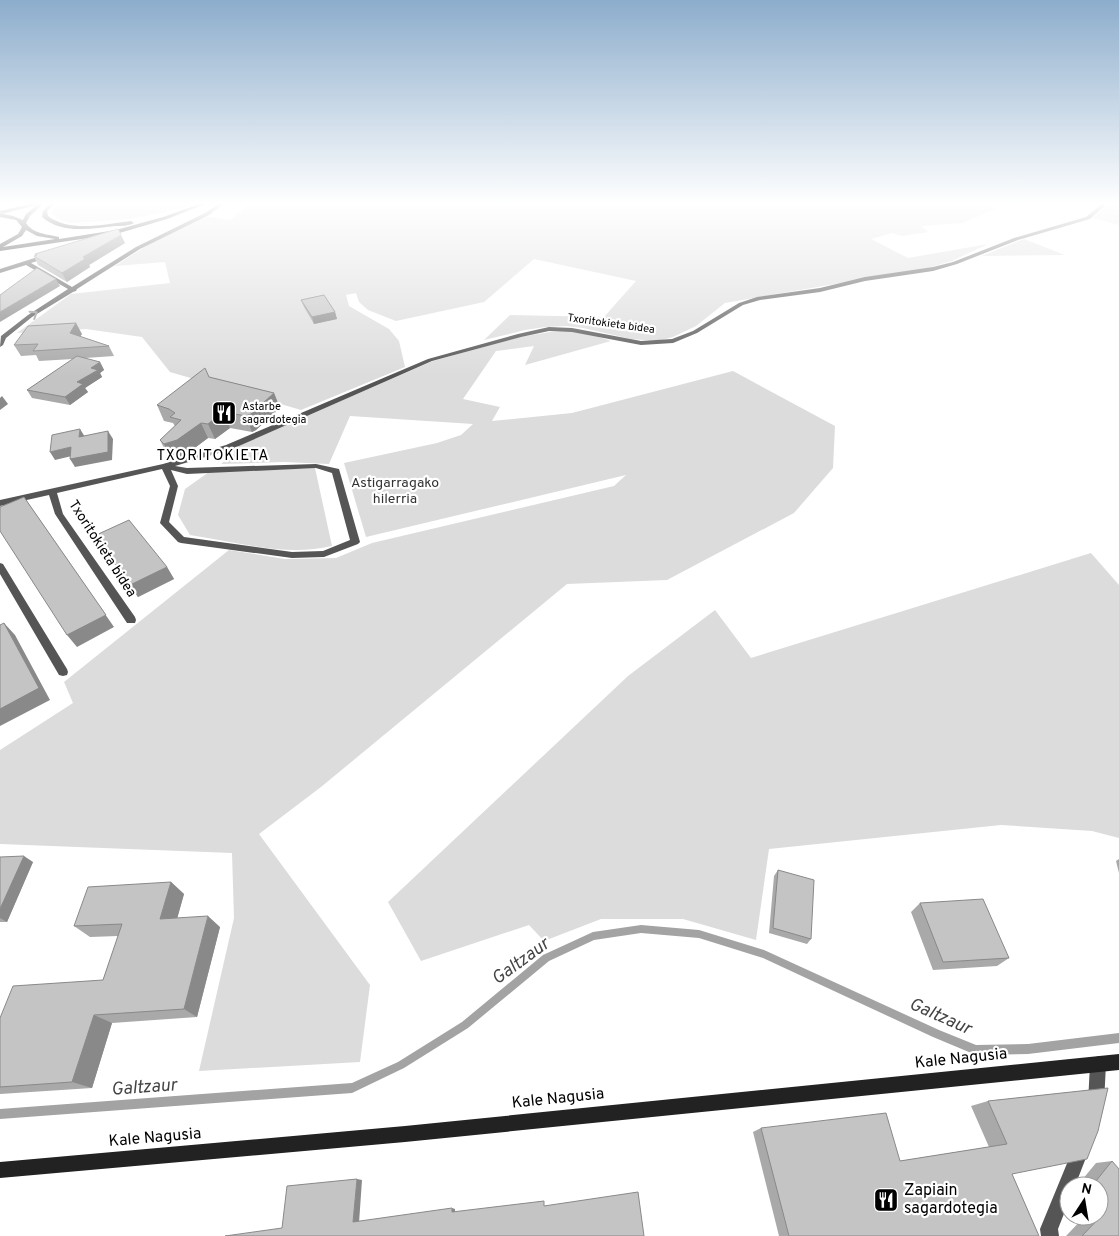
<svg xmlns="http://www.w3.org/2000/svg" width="1119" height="1236" viewBox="0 0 1119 1236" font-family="Overpass,sans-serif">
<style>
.green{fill:#dcdcdc}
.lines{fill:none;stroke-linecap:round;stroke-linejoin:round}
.stream{fill:#a3a3a3;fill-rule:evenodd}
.street{fill:#555;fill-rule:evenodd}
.secondary{fill:#222;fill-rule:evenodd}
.wall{fill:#a9a9a9}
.shaded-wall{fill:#898989}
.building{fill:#c4c4c4;stroke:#898989}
.oneway{stroke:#999}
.labels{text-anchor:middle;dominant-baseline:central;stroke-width:4.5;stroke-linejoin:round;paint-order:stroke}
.far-street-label{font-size:11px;fill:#000;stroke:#fff}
.far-poi-label{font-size:11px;fill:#000;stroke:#fff;text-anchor:start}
.park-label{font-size:14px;fill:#333;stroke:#fff}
.street-label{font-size:14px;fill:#000;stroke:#fff}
.neighbourhood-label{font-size:15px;letter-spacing:1px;fill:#000;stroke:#fff}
.near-street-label{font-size:16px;fill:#000;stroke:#fff}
.near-poi-label{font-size:16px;fill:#000;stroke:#fff;text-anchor:start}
.near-water-label{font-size:18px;font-style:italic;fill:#444;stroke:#fff}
</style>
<rect width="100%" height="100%" fill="#fff"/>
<path class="green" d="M 61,203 L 196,203 L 162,213 L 129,219 L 70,223 L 56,218 L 52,213 L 55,207 Z
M 250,203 L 983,203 L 997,208 L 963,223 L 921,226 L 928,232 L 902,236 L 892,233 L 871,239 L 908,258 L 988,244 L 952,261 L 928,268 L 725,303 L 696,326 L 673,337 L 658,341 L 631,339 L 583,328 L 566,326 L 545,327 L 525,330 L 484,340 L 510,315 L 604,317 L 636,281 L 534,259 L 484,302 L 396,321 L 368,310 L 359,302 L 356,293 L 346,295 L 349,306 L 389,329 L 399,341 L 405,367 L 301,410 L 170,372 L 142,337 L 86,329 L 17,333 L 71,294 L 170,283 L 165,262 L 115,266 L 154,241 L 204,216 L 230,220 Z
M 1110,203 L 1119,203 L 1119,225 L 1093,218 Z
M 1024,239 L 1065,255 L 982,256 Z
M 572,331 L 596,336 L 611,341 L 525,365 L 534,346 L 496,351 L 463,399 L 500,407 L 492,421 L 572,413 L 733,371 L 835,426 L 833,468 L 794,513 L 667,580 L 567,584 L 321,787 L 259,834 L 370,985 L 360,1062 L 199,1071 L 234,918 L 232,853 L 0,844 L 0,750 L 73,703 L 64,682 L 229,550 L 285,559 L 336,558 L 372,543 L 614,486 L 626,475 L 366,537 L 344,463 L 437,443 L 461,435 L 473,424 L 350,416 L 329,464 L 284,462 L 221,464 L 234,454 L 233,448 L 433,361 L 520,337 L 550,332 Z
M 315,468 L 332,546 C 285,557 237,542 190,535 L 178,515 L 185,489 L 209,472 Z
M 1091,553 L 1119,585 L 1119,838 L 1092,831 L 1001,825 L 769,849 L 756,940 L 683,919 L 601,919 L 544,941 L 529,925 L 421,961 L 388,902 L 628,676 L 715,610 L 751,658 Z"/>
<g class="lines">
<path class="stream" d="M 641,925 L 699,930 L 764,950 L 939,1030 L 976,1045 L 1028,1044 L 1119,1033 L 1119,1043 L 1028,1054 L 976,1055 L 933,1037 L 763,958 L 699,938 L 641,933 L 594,940 L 549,961 L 468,1028 L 404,1068 L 352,1093 L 0,1119 L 0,1109 L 352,1083 L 398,1062 L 462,1022 L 543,955 L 593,932 Z"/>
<path class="street" d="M 220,203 L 225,203 L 209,215 L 140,249 L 77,289 L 76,291 L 73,292 L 32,317 L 6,338 L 3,345 L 0,347 L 1,336 L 28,315 L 68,289 L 26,265 L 0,273 L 0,269 L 47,254 L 50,256 L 49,257 L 31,263 L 72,287 L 136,247 L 205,213 Z
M 1103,203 L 1108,203 L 1090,219 L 1018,240 L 957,264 L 933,271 L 865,281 L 820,292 L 760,300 L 743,305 L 697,333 L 673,343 L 641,345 L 572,332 L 549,331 L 521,337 L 432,361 L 232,449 L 175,466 L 187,468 L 316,464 L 339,469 L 360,542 L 358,544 L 324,557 L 292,558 L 181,543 L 178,542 L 160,523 L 170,486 L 162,469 L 57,493 L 63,514 L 135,617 L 136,620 L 135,623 L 127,623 L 55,514 L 49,495 L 0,506 L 0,500 L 163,464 L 226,445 L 428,359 L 518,334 L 549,327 L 572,328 L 641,341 L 672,339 L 693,331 L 739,303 L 757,297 L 820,288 L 865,277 L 933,267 L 953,262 L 1014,238 L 1086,217 ZM 316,468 L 332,473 L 350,540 L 323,551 L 292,552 L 184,537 L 169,522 L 178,486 L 171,470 L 187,474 Z
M 0,563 L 3,564 L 67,669 L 68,672 L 67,675 L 63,676 L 59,675 L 0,574 Z
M 1098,1056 L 1103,1059 L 1106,1064 L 1104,1103 L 1102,1109 L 1096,1111 L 1090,1109 L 1088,1103 L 1090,1064 L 1093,1059 Z
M 1081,1142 L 1087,1144 L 1089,1150 L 1075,1186 L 1069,1186 L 1069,1201 L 1058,1229 L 1059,1236 L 1041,1236 L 1040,1229 L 1075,1144 Z"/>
<path class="secondary" d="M 34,203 L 43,204 L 30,216 L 26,223 C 33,234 47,234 59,237 L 59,239 L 116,230 L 163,217 L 202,203 L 208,203 L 167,219 L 116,234 L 0,251 L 0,244 L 18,234 L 22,227 L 16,220 L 0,217 L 0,213 L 13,216 L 23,220 L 26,214 L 37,205 L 1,214 L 0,211 ZM 26,230 L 37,236 L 55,239 L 3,247 L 22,236 Z
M 51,203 L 55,203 L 47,211 L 48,216 C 70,233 105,224 131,221 L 134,223 C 128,226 121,226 115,226 C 91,229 61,234 42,217 L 43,211 Z
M 1119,1054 L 1119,1070 L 405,1142 L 0,1178 L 0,1162 L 405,1126 Z"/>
</g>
<path class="wall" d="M 125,243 L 89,265 L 90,267 L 67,282 L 38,265 L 34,256 L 36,256 L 35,254 Z
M 301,300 L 335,312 L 337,319 L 314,324 L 304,307 Z
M 82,334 L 80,336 L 109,346 L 114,356 L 85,358 L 100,362 L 104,370 L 100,373 L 102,377 L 85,388 L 88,392 L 70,405 L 32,398 L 27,390 L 73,359 L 39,361 L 36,355 L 21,356 L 14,345 Z
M 209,377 L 274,393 L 280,408 L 256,430 L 252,432 L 230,428 L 215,439 L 208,438 L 184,456 L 172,459 L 168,456 L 160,440 L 175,426 L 173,423 L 164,421 L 157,405 Z
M 94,536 L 167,567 L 174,579 L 138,597 Z
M 0,857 L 33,862 L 7,922 L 0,922 Z
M 1119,859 L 1119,873 L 1116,861 Z
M 778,870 L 811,939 L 807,944 L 769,933 L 774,876 Z
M 171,882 L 184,894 L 177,918 L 220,927 L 197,1017 L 112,1023 L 92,1088 L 0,1094 L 0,1018 L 103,980 L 118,936 L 90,937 L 74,926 Z
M 920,903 L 1009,958 L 997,966 L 933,970 L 911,912 Z
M 1108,1088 L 1012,1174 L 1039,1236 L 779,1236 L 753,1132 L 761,1128 L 900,1161 L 989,1147 L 971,1106 L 988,1101 Z
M 1112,1161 L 1119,1236 L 1066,1236 L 1085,1216 L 1099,1216 L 1099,1186 L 1077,1186 L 1096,1163 Z"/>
<path class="shaded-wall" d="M 121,235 L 125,243 L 89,265 L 90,267 L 67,282 L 62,273 L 83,257 Z
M 56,279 L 60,286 L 0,322 L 0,312 Z
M 335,312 L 337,319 L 314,324 L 312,317 Z
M 76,323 L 82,334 L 76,343 L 70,333 Z
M 100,362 L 104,370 L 100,373 L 102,377 L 85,388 L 88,392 L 70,405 L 65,397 L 91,368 Z
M 274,393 L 280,408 L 256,430 L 252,432 L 246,416 Z
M 2,396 L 8,404 L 0,410 L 0,398 Z
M 223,412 L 230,428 L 215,439 L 208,424 Z
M 201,423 L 208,438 L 184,456 L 172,459 L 164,444 Z
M 80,429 L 85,437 L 79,437 Z
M 108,431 L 113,439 L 112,460 L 75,467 L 70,459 Z
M 71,447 L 76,455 L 55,460 L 50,452 Z
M 24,497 L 114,627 L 77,647 L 67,635 Z
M 167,567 L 174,579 L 138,597 L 130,585 Z
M 4,623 L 15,635 L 50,700 L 0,726 L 0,709 Z
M 24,856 L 33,862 L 7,922 L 0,918 L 0,909 Z
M 171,882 L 184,894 L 174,930 L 160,919 Z
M 208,916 L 220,927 L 197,1017 L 184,1009 Z
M 94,1015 L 112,1023 L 92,1088 L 72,1082 Z
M 357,1179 L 362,1180 L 359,1223 L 353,1222 Z
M 452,1208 L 455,1209 L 455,1213 L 452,1212 Z"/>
<path class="building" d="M 118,229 L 121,235 L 83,257 L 85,259 L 62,273 L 34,256 L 37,255 L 35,254 Z
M 37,268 L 56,279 L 0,312 L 0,295 Z
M 324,295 L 335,312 L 312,317 L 301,300 Z
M 76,323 L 70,333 L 109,346 L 33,351 L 38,344 L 14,345 L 28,326 Z
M 77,356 L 100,362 L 91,368 L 98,370 L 77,382 L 83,384 L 65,397 L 27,390 Z
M 205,368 L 209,377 L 274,393 L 251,414 L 246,416 L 223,412 L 208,424 L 201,423 L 177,440 L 164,444 L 160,440 L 181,420 L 170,417 L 175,413 L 169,409 L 157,405 Z
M 80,429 L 79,437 L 108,431 L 108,452 L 70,459 L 71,447 L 50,452 L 52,435 Z
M 24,497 L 106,615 L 67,635 L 0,531 L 0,507 Z
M 129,520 L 167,567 L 130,585 L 94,536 Z
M 4,623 L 39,688 L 0,709 L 0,625 Z
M 24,856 L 0,909 L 0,857 Z
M 778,870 L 814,880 L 811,939 L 773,928 Z
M 171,882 L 160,919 L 208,916 L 184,1009 L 94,1015 L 72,1082 L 0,1087 L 0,1018 L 13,986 L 103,980 L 122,924 L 74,926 L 88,887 Z
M 983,899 L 1009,958 L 943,962 L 920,903 Z
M 1108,1088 L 1098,1131 L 1087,1159 L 1012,1174 L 1039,1236 L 789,1236 L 761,1128 L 886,1113 L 900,1161 L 1007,1144 L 988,1101 Z
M 1112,1161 L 1119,1169 L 1119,1236 L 1082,1236 L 1103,1214 L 1099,1207 L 1099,1186 L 1092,1186 Z
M 357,1179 L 353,1222 L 452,1208 L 452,1212 L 544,1201 L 544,1206 L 638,1192 L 644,1236 L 225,1236 L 282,1228 L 287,1186 Z"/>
<defs><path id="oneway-chevron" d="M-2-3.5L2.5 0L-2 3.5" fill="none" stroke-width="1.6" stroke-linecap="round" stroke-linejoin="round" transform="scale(1.25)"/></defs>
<use class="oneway" href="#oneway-chevron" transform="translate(34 314) rotate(-33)"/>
<linearGradient id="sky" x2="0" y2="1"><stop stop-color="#8cadcc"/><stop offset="0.54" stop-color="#fff"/><stop offset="1" stop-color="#fff" stop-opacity="0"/></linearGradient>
<rect width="1119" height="376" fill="url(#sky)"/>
<defs>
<symbol id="restaurant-square" viewBox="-11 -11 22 22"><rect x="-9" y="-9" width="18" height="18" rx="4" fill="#000" stroke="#fff"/><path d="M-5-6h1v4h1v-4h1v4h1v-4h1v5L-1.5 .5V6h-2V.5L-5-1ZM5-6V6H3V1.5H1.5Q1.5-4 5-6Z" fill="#fff"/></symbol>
</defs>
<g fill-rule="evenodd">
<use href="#restaurant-square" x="210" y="399" width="28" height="28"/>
<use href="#restaurant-square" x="872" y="1186" width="28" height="28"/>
</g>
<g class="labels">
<g class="far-street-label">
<text transform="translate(611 324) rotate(8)">Txoritokieta bidea</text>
</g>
<g class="far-poi-label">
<text x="242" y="407">Astarbe<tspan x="242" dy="13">sagardotegia</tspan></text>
</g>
<g class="park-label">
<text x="395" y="483">Astigarragako<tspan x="395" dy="16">hilerria</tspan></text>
</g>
<g class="street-label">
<text transform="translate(102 549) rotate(57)">Txoritokieta bidea</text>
</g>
<g class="neighbourhood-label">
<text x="213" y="456">TXORITOKIETA</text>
</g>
<g class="near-street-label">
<text transform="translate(961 1059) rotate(-6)">Kale Nagusia</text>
<text transform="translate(558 1099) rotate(-6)">Kale Nagusia</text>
<text transform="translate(155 1138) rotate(-5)">Kale Nagusia</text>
</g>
<g class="near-poi-label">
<text x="904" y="1191">Zapiain<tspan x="904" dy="18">sagardotegia</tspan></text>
</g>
<g class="near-water-label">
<text transform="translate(521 962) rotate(-36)">Galtzaur</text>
<text transform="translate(940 1017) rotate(24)">Galtzaur</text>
<text transform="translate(144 1088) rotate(-4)">Galtzaur</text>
</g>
</g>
<g transform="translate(1084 1201) rotate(12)"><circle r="24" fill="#ffffff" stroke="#999999"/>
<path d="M0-4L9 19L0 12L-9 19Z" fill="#000000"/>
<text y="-8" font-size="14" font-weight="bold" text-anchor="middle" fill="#000000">N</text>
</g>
</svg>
